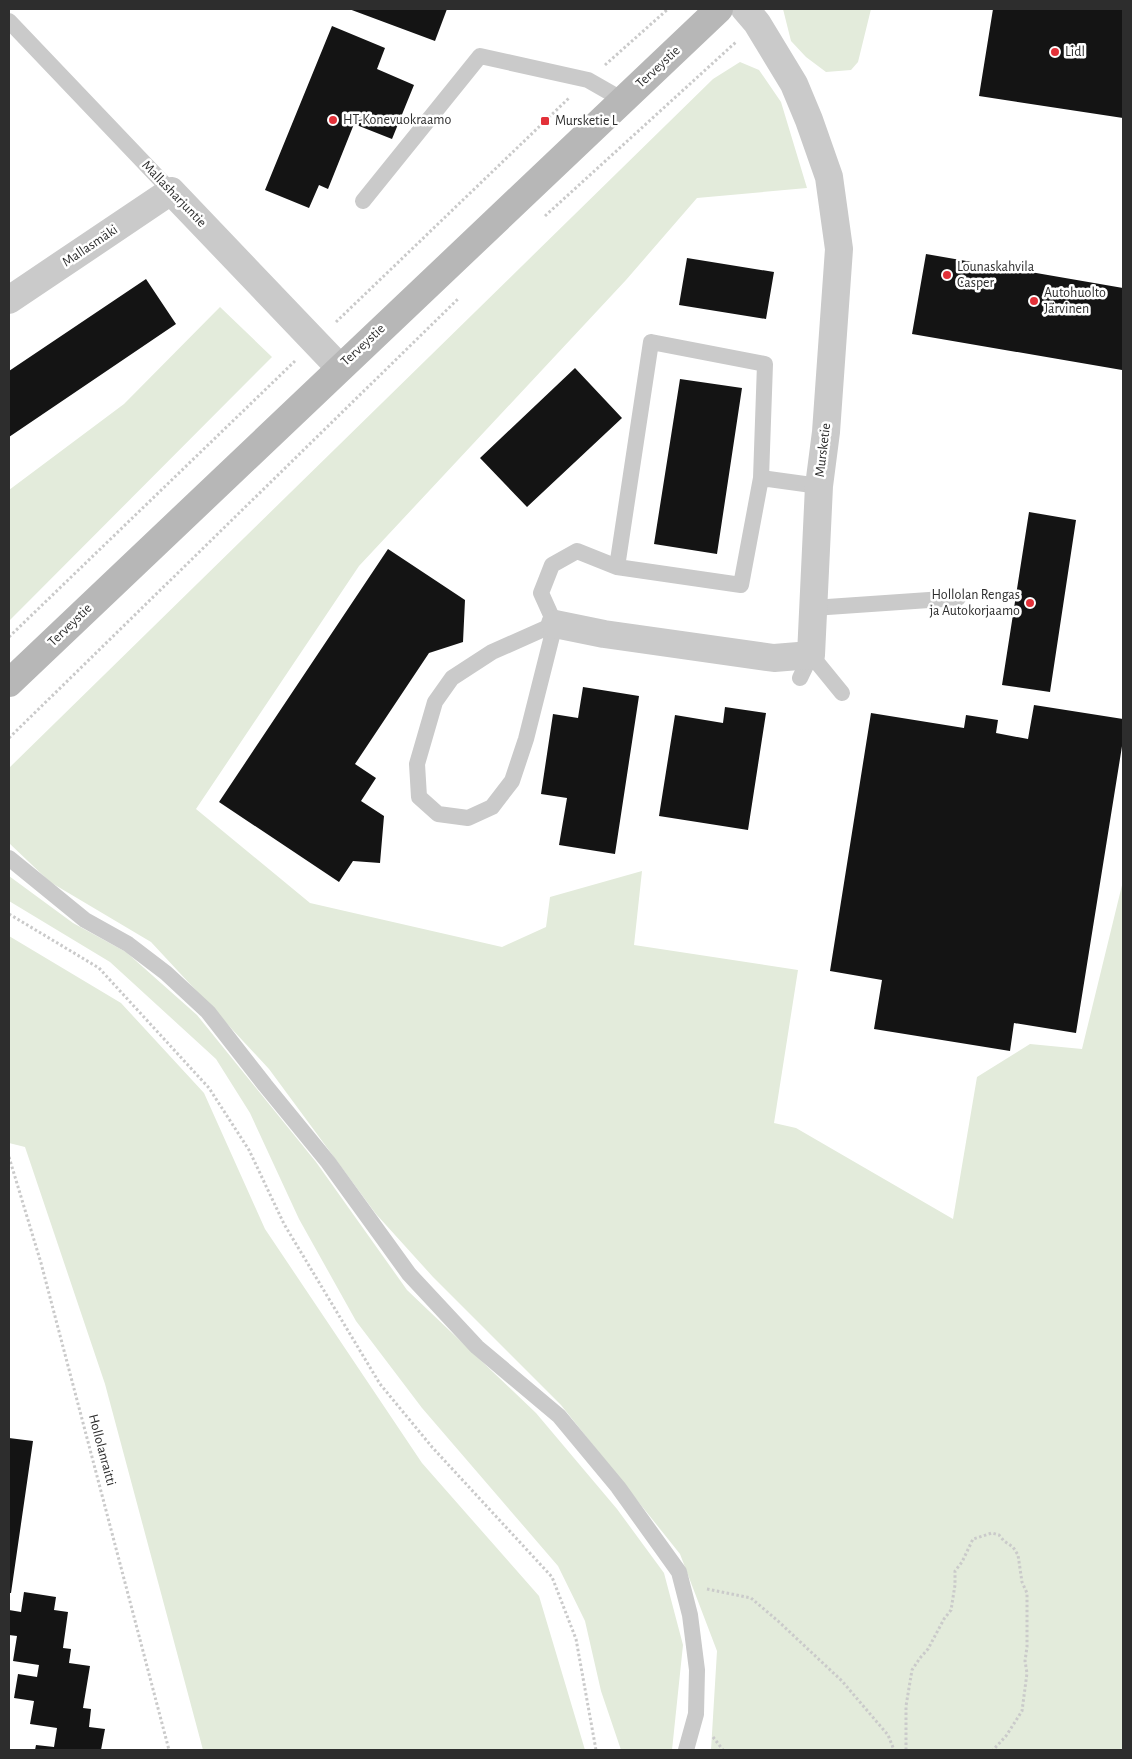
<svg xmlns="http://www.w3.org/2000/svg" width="1132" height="1759" viewBox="0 0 1132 1759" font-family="'Alegreya Sans',sans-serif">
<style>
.green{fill:#e3ebdb}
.building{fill:#141414}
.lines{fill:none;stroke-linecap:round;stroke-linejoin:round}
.path{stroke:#cacaca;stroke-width:3;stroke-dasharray:2.5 2.5;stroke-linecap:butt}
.service{stroke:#cacaca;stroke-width:16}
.minor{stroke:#cacaca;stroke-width:28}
.secondary{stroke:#b7b7b7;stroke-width:28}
.poi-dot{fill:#e33139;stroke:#fff;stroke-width:2}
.labels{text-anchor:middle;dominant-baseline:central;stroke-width:5;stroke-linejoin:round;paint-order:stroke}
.poi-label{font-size:14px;fill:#2d2d2d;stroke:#fff;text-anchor:start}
.street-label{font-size:14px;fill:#2d2d2d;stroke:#fff}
</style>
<rect width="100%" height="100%" fill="#fff"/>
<path class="green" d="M 783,9 L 871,9 L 858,62 L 851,70 L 826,72 L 806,57 L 791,41 Z
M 740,62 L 759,70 L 781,102 L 807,188 L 697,198 L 626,280 L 359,566 L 196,809 L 310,903 L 502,947 L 546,927 L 550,897 L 642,871 L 634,945 L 798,970 L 774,1123 L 796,1128 L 953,1219 L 977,1077 L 1030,1044 L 1082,1049 L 1123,881 L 1123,1750 L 711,1750 L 717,1651 L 680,1554 L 561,1405 L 433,1277 L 376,1214 L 269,1069 L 151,942 L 50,882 L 9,843 L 9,768 L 713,79 Z
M 220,307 L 272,357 L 9,621 L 9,490 L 124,404 Z
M 9,876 L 73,923 L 126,952 L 197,1015 L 316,1162 L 407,1290 L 536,1413 L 617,1509 L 664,1573 L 683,1645 L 672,1750 L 621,1750 L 601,1691 L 585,1621 L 558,1566 L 422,1408 L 356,1321 L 299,1219 L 250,1113 L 216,1059 L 110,962 L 9,901 Z
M 9,936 L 121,1003 L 204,1093 L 265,1229 L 422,1463 L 539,1596 L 585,1750 L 203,1750 L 105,1384 L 25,1147 L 9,1143 Z"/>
<path class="building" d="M 349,9 L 447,9 L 435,41 Z
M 993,9 L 1123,9 L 1123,118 L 979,96 Z
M 332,26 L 385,48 L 377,69 L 414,85 L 392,139 L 354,124 L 328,189 L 319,185 L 309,208 L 265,190 Z
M 926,254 L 1123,288 L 1123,362 L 1122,370 L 912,334 Z
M 687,258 L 774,272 L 766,319 L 679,305 Z
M 146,279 L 176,324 L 9,437 L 9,371 Z
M 575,368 L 622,418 L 527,507 L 480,458 Z
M 680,379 L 742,388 L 717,554 L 654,544 Z
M 1029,512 L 1076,520 L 1050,692 L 1002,685 Z
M 388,549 L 465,600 L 463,642 L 429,653 L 355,764 L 376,778 L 361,801 L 384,816 L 380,863 L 353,861 L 339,882 L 219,802 Z
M 583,687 L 639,696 L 615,854 L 559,845 L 567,798 L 541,794 L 553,714 L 578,718 Z
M 1034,705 L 1123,719 L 1123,740 L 1076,1033 L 1014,1023 L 1010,1051 L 874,1029 L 882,980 L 830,971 L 871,713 L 964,728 L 966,715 L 998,720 L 996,733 L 1028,739 Z
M 725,707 L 766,713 L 748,830 L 659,816 L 675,715 L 723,723 Z
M 9,1438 L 33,1441 L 11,1593 L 9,1593 Z
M 24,1592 L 56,1597 L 54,1610 L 68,1612 L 63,1648 L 71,1649 L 69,1663 L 90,1666 L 83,1708 L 91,1709 L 89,1727 L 105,1729 L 101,1750 L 35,1750 L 36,1745 L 54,1747 L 57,1728 L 30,1724 L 34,1701 L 14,1698 L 18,1674 L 37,1677 L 39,1665 L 13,1661 L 17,1636 L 9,1635 L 9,1610 L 21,1612 Z"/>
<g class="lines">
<path class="path" d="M 605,65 L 668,9
M 545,216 L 736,42
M 336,322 L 569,98
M 9,637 L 295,361
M 9,738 L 459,298
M 9,914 L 99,968 L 209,1088 L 249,1150 L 284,1224 L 380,1384 L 432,1447 L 552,1577 L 576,1639 L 596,1750
M 9,1157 L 41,1263 L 169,1750
M 707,1589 L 751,1598 L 778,1621 L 842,1681 L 888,1735 L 894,1750
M 713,1737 L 723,1750
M 906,1750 L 906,1706 L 912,1670 L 920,1658 L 928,1649 L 944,1619 L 951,1610 L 955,1585 L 955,1571 L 962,1562 L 973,1539 L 992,1533 L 999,1535 L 1004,1541 L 1013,1547 L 1018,1555 L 1022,1582 L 1027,1593 L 1027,1647 L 1025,1661 L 1027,1673 L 1022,1711 L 1006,1736 L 993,1750"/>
<path class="service" d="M 9,21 L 171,191
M 363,201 L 480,56 L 588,80 L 623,100
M 761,478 L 741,585 L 617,567 L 651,342 L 765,364 L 761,478 L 819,486
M 813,608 L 958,598
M 555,624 L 492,652 L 452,678 L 435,702 L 417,764 L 419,797 L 438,814 L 468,818 L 492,807 L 512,781 L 526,739 L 555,624 L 541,593 L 552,565 L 577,551 L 617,567
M 800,678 L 811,655 L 842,693
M 9,858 L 85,920 L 128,944 L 166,973 L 208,1012 L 265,1085 L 328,1162 L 409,1274 L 477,1347 L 559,1416 L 618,1487 L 679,1572 L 690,1615 L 697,1670 L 696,1714 L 686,1750"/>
<path class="minor" d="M 9,300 L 171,191 L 340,368
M 555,624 L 604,634 L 774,658 L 811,655 L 819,486 L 826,432 L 839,249 L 829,177 L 809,120 L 794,84 L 757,23 L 745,9"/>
<path class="secondary" d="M 9,683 L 719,9"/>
</g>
<g class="poi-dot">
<circle cx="1055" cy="52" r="5"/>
<circle cx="333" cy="120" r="5"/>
<rect x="540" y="116" width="10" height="10" rx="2.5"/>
<circle cx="947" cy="275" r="5"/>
<circle cx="1034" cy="301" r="5"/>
<circle cx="1030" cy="603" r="5"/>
</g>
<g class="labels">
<g class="poi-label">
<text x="1065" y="52">Lidl</text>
<text x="343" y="120">HT-Konevuokraamo</text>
<text x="555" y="121">Mursketie L</text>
<text x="957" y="267">Lounaskahvila<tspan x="957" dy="16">Casper</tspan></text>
<text x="1044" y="293">Autohuolto<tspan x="1044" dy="16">Järvinen</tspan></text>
<text x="1020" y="595" text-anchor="end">Hollolan Rengas<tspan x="1020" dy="16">ja Autokorjaamo</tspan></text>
</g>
<g class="street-label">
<text transform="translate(658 67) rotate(-43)">Terveystie</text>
<text transform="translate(174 194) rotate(46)">Mallasharjuntie</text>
<text transform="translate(90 246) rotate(-34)">Mallasmäki</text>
<text transform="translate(363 345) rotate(-43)">Terveystie</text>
<text transform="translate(823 450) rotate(-83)">Mursketie</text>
<text transform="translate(70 625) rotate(-44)">Terveystie</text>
<text transform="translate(102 1450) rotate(75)">Hollolanraitti</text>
</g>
</g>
<rect width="1132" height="1759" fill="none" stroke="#2d2d2d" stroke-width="20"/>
</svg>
